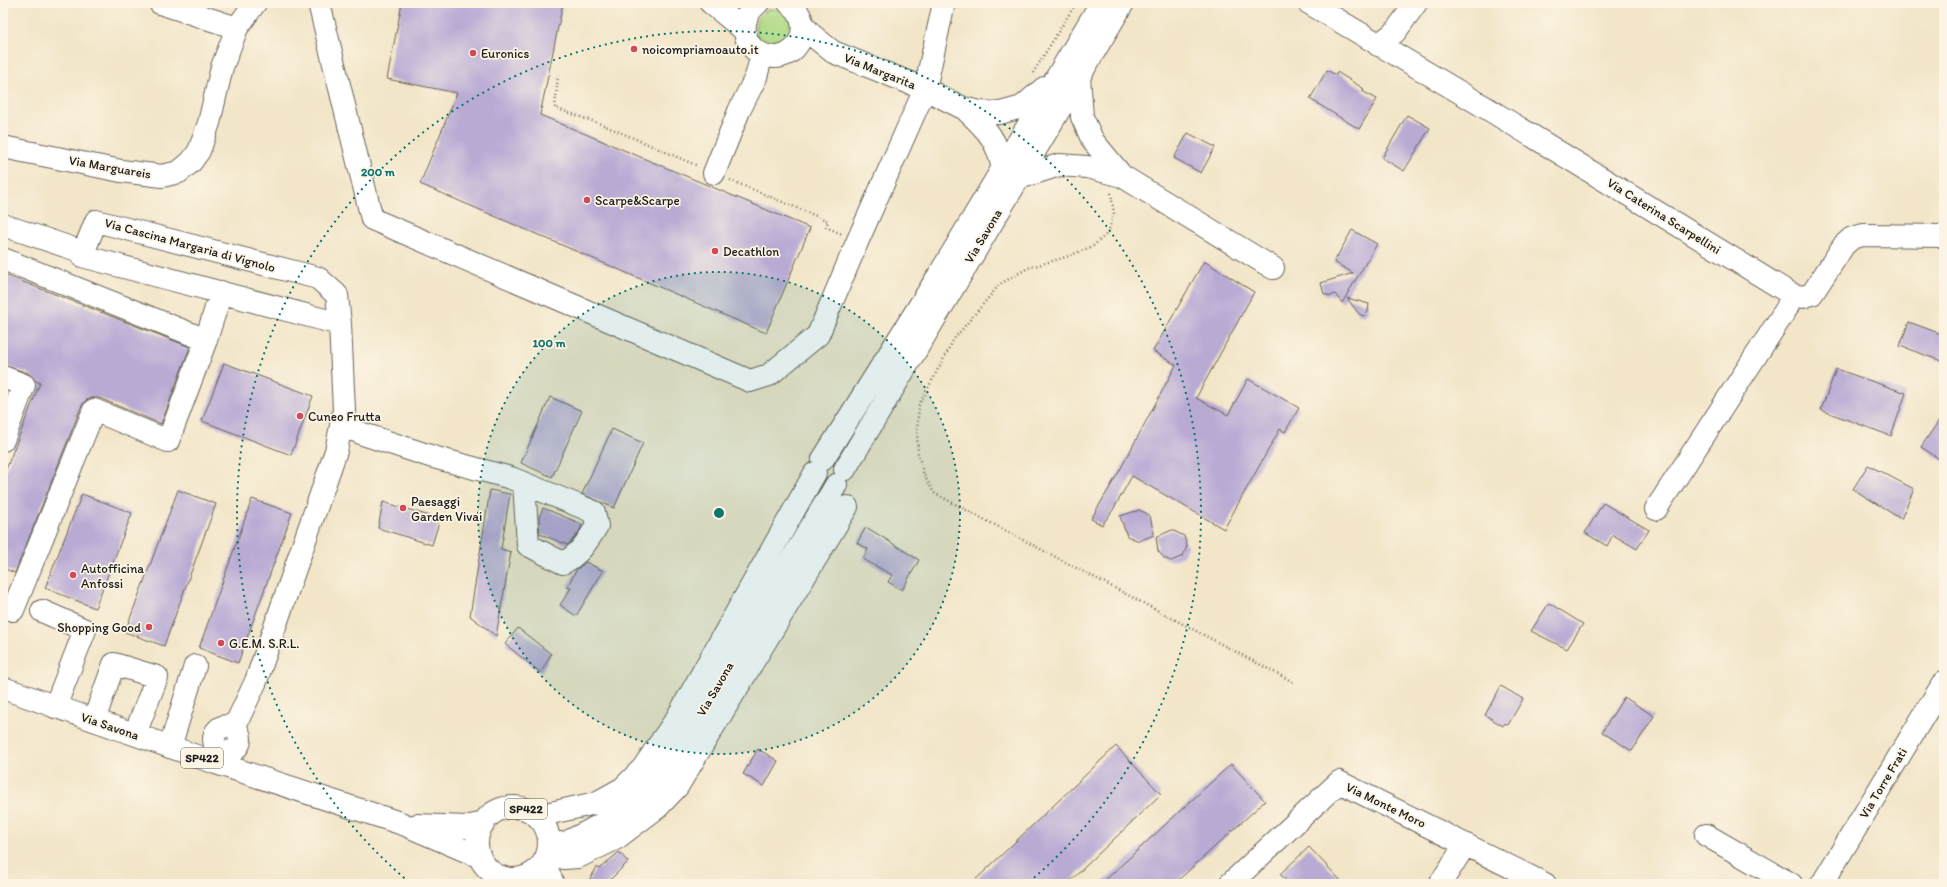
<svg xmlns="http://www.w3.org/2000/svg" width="1947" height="887" viewBox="0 0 1947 887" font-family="Itim,sans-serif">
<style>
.green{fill:#afda85;stroke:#667b50}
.building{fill:#b9aad4}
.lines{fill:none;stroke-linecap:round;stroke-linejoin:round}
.minor-casing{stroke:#676258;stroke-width:24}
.major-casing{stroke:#676258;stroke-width:24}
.path{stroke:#676258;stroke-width:2.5;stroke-dasharray:1 3;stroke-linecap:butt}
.minor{stroke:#fff;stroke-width:22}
.major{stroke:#fff;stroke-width:22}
.ring{fill:none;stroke:#0f766e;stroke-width:2;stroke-dasharray:2 4}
.poi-dot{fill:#d1495b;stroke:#fcf5e5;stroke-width:1.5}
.labels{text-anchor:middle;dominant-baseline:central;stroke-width:3.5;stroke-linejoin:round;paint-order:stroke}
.shield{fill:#fcf5e5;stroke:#5f5d58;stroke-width:1}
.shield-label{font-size:12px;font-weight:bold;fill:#1c1c1c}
.poi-label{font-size:13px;fill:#1c1c1c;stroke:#fcf5e5;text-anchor:start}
.street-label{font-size:13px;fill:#1c1c1c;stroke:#fcf5e5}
.centre{fill:#0f766e;stroke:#fcf5e5;stroke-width:2}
.ring-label{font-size:12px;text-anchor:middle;font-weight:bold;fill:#0f766e;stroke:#fcf5e5;stroke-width:3.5;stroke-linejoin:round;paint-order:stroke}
</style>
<rect width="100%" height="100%" fill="#fcf5e5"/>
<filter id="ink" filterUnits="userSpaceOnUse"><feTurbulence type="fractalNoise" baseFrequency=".025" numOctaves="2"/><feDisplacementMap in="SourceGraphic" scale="8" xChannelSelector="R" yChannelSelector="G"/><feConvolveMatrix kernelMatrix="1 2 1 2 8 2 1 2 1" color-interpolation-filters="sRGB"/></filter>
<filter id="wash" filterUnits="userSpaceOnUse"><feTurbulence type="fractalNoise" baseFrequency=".012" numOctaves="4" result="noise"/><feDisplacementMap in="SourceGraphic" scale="16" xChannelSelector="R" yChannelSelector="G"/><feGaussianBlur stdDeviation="0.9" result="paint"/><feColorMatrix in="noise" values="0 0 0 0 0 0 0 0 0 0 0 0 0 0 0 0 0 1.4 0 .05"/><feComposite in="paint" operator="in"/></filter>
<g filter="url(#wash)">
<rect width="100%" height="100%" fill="#f2e5c8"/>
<path class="green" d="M755 28a19 19 0 1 1 38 0a19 19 0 1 1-38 0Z"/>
<g id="blocks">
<path class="building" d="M 402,3 L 563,3 L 540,115 L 810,228 L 766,333 L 420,184 L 457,93 L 387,79 Z
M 1327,70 L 1336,75 L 1337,72 L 1364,89 L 1362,91 L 1377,99 L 1359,129 L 1310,99 Z
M 1407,115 L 1430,128 L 1404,171 L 1382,158 Z
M 1188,133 L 1215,147 L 1201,173 L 1174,158 Z
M 1352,230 L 1377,244 L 1342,303 L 1335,294 L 1331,296 L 1324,294 L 1321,283 L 1353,273 L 1334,262 Z
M 1204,261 L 1254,292 L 1196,398 L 1228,415 L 1248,379 L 1299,408 L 1285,432 L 1280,429 L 1224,529 L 1132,476 L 1113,510 L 1102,525 L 1091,519 L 1120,470 L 1176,365 L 1153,351 Z
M 3,274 L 190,347 L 161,424 L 99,398 L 92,398 L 86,400 L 82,405 L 15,573 L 3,568 L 3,477 L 40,383 L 36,381 L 28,373 L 3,365 Z
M 1347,298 L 1369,304 L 1368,312 L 1364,316 L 1359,314 Z
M 1909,322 L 1944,335 L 1944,362 L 1900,346 Z
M 224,363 L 313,396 L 291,455 L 202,421 Z
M 1836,369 L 1906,393 L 1891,436 L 1821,410 Z
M 550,397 L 582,411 L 552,477 L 521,463 Z
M 1944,413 L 1944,462 L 1921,447 Z
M 612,429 L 643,443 L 614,508 L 582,494 Z
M 1868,465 L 1914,489 L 1901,519 L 1853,489 Z
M 178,490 L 216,504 L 164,646 L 125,632 Z
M 490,490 L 510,494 L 501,549 L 511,552 L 496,636 L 470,616 Z
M 82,494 L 132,513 L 95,608 L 45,588 Z
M 252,499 L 292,513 L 238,663 L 199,648 Z
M 383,502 L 440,519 L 432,545 L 378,528 Z
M 1603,503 L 1649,530 L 1637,549 L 1613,535 L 1607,546 L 1585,533 Z
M 543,508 L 582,524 L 579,532 L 568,545 L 540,534 L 539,517 Z
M 1139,510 L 1146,513 L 1150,516 L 1154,535 L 1139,541 L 1127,536 L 1120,516 Z
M 866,527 L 919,560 L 902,590 L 888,582 L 892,575 L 863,559 L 868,549 L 857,543 Z
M 1172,530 L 1184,536 L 1187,546 L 1183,556 L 1171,561 L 1164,558 L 1158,551 L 1156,537 Z
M 586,562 L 603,571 L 576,616 L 560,605 L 571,588 L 567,587 L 577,569 Z
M 1549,603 L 1583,624 L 1567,649 L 1531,631 Z
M 518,628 L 551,654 L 541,673 L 505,644 Z
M 1501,686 L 1523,699 L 1508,725 L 1505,723 L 1503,726 L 1485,715 Z
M 1624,697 L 1654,716 L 1632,751 L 1602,732 Z
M 1116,746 L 1161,794 L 1067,884 L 971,884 Z
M 758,749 L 778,761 L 764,786 L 743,774 Z
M 1231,764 L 1265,801 L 1174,884 L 1101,884 Z
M 1309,847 L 1344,884 L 1289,884 L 1280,874 Z
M 619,852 L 628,862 L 606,884 L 587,884 L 597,867 L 599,869 Z"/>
</g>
</g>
<g filter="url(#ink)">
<use href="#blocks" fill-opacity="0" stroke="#676258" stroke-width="1"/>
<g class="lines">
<defs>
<path id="minor" d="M 160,3 L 237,28
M 319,3 L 372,219 L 750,381 L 769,375 L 818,335 L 858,240 L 925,89 L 944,3
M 711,3 L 744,30
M 758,3 C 749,10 743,20 745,32 C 746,40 751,48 758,52 C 791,72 821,27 789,3
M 1309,3 L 1488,109 L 1791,294 L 1802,297 L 1812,294 L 1844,245 L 1852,238 L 1863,235 L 1944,236
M 803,25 L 812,35 L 833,52 L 925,89 L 963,108 L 980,112 L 1000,113 L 1022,107 L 1044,88
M 1378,45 L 1395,32 L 1416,3
M 1079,76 L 1082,117 L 1093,141 L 1122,176 L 1273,268
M 964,108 C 987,130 996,137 1003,169
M 3,147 L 121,171 L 162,176 L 179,172 L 191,162 L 199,151 L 209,123 L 222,67 L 237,28 L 255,3
M 714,173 L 739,111 L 756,77 L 762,54
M 1019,178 L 1059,165 L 1087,167 L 1122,176
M 3,225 L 83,252
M 3,259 L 206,340
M 3,377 L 24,385 L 3,440
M 342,425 L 363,434 L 433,457 L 511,478 L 594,512 L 597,526 C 587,542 580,554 563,563 L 528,545 L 524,483
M 823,459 L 942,270 L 1101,3
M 845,469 L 1123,3
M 1656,509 L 1787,308 L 1791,294
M 3,606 L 13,610 L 94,410 L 168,441 L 206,340 L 221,292
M 42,611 L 85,630 L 55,707
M 94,720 L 114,664 L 157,677 L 135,734
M214 739a13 13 0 1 1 26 0a13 13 0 1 1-26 0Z
M 234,728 L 256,681 L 336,451 L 344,410 L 340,324 L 337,295 L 318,278 L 96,221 L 82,256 L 340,324
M 170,747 L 195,666
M 537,816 L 596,803 L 623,788 L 643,768 L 677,718 L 815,473
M 1706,835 L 1791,884
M 549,845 L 567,842 L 587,832 L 605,822 L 636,800 L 652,786 L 679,749 L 836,485
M 548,853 L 564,858 L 578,857 L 617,838 L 658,807 L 677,787 L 847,507
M 1230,884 L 1339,782 L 1545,884
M 1440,884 L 1465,845
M 1822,884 L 1944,682"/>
<path id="major" d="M 3,688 L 216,763 L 403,824 L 480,857
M477 843a36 36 0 1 1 72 0a36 36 0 1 1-72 0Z
M 417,825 L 466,827 L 484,823
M 544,861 L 553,884"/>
</defs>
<use href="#minor" class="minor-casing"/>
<use href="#major" class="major-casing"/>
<path class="path" d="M 1033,73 L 1076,3
M 558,75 L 555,108 L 601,124 L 698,166
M 730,180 L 828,221 L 826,227 L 842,234
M 1111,193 L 1114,214 L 1108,233 L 1093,246 L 1066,257 L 1028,268 L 1000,284 L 954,339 L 919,405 L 917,430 L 918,454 L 924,475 L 934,493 L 1295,683"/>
<use href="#minor" class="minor"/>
<use href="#major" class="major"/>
</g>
</g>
<circle cx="719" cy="513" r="241" fill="#0f766e" fill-opacity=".12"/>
<g class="ring">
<circle cx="719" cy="513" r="241"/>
<path d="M409 882A482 482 0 1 1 1029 882"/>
</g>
<g class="poi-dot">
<circle cx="634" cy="49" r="4"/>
<circle cx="473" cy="53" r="4"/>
<circle cx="587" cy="200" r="4"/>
<circle cx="715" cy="251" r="4"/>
<circle cx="300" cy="416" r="4"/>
<circle cx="403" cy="508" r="4"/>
<circle cx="73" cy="575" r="4"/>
<circle cx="149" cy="627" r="4"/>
<circle cx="221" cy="643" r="4"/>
</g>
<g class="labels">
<g class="shield">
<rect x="181" y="748" width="42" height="20" rx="3"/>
<rect x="505" y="799" width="42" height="20" rx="3"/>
</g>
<g class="shield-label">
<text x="202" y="758">SP422</text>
<text x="526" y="809">SP422</text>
</g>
<g class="poi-label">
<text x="642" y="49">noicompriamoauto.it</text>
<text x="481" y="53">Euronics</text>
<text x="595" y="200">Scarpe&amp;Scarpe</text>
<text x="723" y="251">Decathlon</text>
<text x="308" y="416">Cuneo Frutta</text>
<text x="411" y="501">Paesaggi<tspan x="411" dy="15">Garden Vivai</tspan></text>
<text x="81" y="568">Autofficina<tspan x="81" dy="15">Anfossi</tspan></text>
<text x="141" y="627" text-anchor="end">Shopping Good</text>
<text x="229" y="643">G.E.M. S.R.L.</text>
</g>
<g class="street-label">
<text transform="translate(880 71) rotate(22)">Via Margarita</text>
<text transform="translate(110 167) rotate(10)">Via Marguareis</text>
<text transform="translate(1664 216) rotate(32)">Via Caterina Scarpellini</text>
<text transform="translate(983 236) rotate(-59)">Via Savona</text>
<text transform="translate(190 245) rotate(15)">Via Cascina Margaria di Vignolo</text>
<text transform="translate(715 689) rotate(-60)">Via Savona</text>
<text transform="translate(110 726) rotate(19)">Via Savona</text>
<text transform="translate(1883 783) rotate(-59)">Via Torre Frati</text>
<text transform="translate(1386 805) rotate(26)">Via Monte Moro</text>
</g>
</g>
<circle cx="719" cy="513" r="6" class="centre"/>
<g class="ring-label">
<text x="378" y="176">200 m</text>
<text x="549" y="347">100 m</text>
</g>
<rect width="1947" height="887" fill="none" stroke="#fcf5e5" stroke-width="16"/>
</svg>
